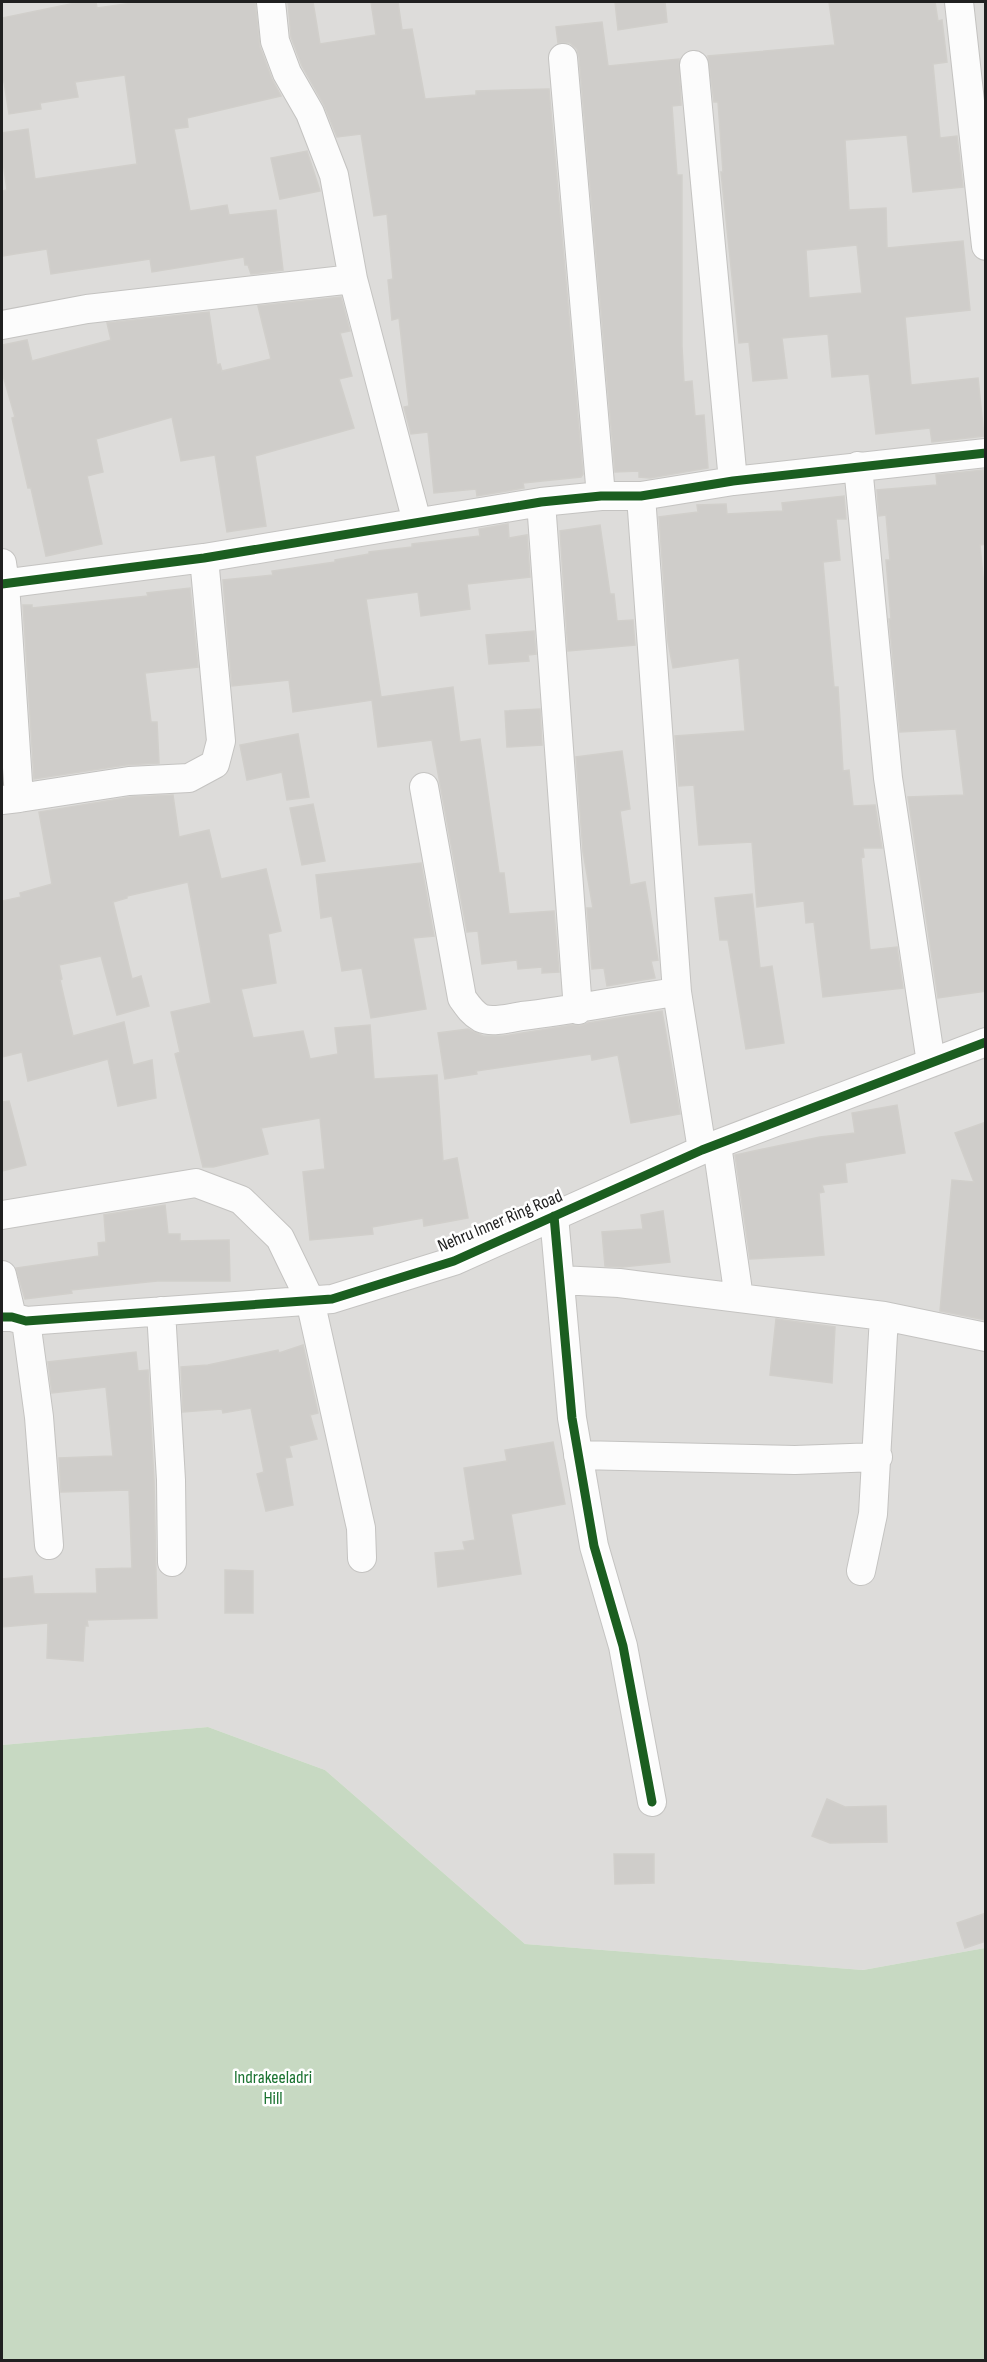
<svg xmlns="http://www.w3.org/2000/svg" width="987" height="2362" viewBox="0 0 987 2362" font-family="'Sofia Sans Condensed',sans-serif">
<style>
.residential{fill:#dddcda}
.forest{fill:#c7d9c2}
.building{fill:#cfcdca;stroke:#d1cfcb;stroke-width:1.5;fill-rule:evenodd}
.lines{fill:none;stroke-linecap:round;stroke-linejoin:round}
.minor-casing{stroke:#c4c3c1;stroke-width:30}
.minor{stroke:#fcfcfc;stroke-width:28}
.cycleway-casing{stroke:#fff;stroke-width:13}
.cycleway{stroke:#1b5e20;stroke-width:9}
.labels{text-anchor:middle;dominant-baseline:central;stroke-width:5;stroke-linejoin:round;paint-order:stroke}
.street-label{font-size:18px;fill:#202020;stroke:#fff}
.park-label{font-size:18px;fill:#1a7230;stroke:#fff}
</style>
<rect width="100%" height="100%" fill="#eeede9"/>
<path class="residential" d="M 2,2 L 985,2 L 985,1948 L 863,1970 L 525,1944 L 325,1770 L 208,1727 L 2,1745 Z"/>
<path class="forest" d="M 208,1727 L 325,1770 L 525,1944 L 863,1970 L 985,1948 L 985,2360 L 2,2360 L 2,1745 Z"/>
<path class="building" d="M 80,2 L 96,2 L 97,8 L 140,2 L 255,2 L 260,47 L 272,79 L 281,96 L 187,118 L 188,127 L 174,129 L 190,211 L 227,205 L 229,215 L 276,210 L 283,270 L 251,274 L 248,265 L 245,265 L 244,257 L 152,272 L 150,259 L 51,274 L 47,249 L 2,256 L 2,191 L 7,190 L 2,155 L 2,133 L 28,129 L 35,179 L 137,164 L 125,75 L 75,82 L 78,97 L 40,103 L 41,109 L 9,114 L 4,82 L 2,82 L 2,18 Z
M 288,2 L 313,2 L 320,44 L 376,35 L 371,2 L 398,2 L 402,30 L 412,29 L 425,99 L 476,95 L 476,91 L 549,89 L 583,474 L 581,477 L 523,483 L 524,488 L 477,496 L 476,489 L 434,493 L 428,432 L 411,434 L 404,407 L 409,406 L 399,318 L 392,320 L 388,280 L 393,279 L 387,214 L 374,216 L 361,134 L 337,137 L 324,105 L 302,66 L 291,37 Z
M 615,2 L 665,2 L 667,22 L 618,30 Z
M 829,2 L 935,2 L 938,21 L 942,20 L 947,62 L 933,64 L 940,138 L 957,136 L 963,187 L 913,192 L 907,135 L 845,140 L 849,210 L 886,208 L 887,248 L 963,241 L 970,310 L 905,317 L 911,385 L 978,378 L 984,436 L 932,442 L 930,428 L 876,434 L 869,374 L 832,377 L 828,334 L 782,338 L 787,378 L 753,381 L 749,342 L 739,343 L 721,172 L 723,172 L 718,102 L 714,102 L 708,56 L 835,45 ZM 857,245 L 862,293 L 809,298 L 806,250 Z
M 602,22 L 608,66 L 679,59 L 681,105 L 672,106 L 677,175 L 682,175 L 682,347 L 684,382 L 692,381 L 695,416 L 704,415 L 708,468 L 650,478 L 639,477 L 639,471 L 615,472 L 579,57 L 577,49 L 570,43 L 558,43 L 556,27 Z
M 307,151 L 320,191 L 280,199 L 271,158 Z
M 341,297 L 350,331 L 340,333 L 352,376 L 339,379 L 354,428 L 255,456 L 266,526 L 227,532 L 215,455 L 181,461 L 172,417 L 96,439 L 103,472 L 87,476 L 102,544 L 46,556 L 31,488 L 28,488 L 12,418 L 15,417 L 2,372 L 2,345 L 27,340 L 32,361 L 111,340 L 107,323 L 209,312 L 217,365 L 220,364 L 222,371 L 271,359 L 258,306 Z
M 983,470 L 986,544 L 980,545 L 986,607 L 986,991 L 938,998 L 908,797 L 964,795 L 956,729 L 900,732 L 889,619 L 891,619 L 886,560 L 890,560 L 886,515 L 879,516 L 877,490 L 937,485 L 936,475 Z
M 844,496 L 846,519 L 836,519 L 840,560 L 823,562 L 834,687 L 838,687 L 843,771 L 849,770 L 853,806 L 875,805 L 882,848 L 863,848 L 864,857 L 861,858 L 870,950 L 897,947 L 903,988 L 823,997 L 814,922 L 806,923 L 804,901 L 757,907 L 752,842 L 699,845 L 694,785 L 679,786 L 675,736 L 745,731 L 739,658 L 673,668 L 668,642 L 659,517 L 698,512 L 697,505 L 726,504 L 727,514 L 783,511 L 782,503 Z
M 508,524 L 509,538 L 527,535 L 530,577 L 467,584 L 470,609 L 421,616 L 418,592 L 366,599 L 381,697 L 453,687 L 460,742 L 480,739 L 499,873 L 504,873 L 509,914 L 554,911 L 559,972 L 542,973 L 542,967 L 518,969 L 517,960 L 482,964 L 478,931 L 467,932 L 432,740 L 378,747 L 372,700 L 293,712 L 289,680 L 232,686 L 223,580 L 273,575 L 272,571 L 335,562 L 335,560 L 369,554 L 369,552 L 412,547 L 412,544 L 480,536 L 479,529 Z
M 600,525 L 610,594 L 614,594 L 617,621 L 633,620 L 635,645 L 568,651 L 560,531 Z
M 190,588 L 198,667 L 145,673 L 151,722 L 157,722 L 159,763 L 126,765 L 34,779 L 23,605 L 32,605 L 32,608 L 148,596 L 147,593 Z
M 534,631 L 536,654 L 528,655 L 529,661 L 489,664 L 486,635 Z
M 540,709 L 542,745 L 507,747 L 505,711 Z
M 298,734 L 309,797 L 287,800 L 282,772 L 247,780 L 240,745 Z
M 622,751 L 630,809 L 620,811 L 630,885 L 645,882 L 658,960 L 651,961 L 655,978 L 607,986 L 604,968 L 592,969 L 587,908 L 593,908 L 583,852 L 576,757 Z
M 173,795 L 179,837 L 209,830 L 221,879 L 266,869 L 281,931 L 268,934 L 276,983 L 241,989 L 253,1038 L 303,1031 L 310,1059 L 338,1054 L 335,1028 L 370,1025 L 374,1079 L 437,1075 L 443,1161 L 457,1158 L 468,1218 L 424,1226 L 423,1218 L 372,1227 L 373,1234 L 310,1240 L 303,1172 L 325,1169 L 320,1118 L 261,1128 L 268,1154 L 213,1167 L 203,1167 L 175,1054 L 180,1052 L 171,1012 L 211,1003 L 188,882 L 127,896 L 127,898 L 113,902 L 132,979 L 141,976 L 149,1006 L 117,1015 L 101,956 L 59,965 L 62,979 L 60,980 L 73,1036 L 124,1022 L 133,1065 L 152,1060 L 156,1098 L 118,1106 L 108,1059 L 28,1081 L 22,1052 L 2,1057 L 2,901 L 21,897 L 20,893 L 52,884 L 39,812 L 131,797 Z
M 313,804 L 325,861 L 302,865 L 290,808 Z
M 421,863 L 434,936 L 413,938 L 426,1009 L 371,1018 L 362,968 L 342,971 L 332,916 L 321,918 L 316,875 Z
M 752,894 L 760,968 L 772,966 L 784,1043 L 746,1049 L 728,940 L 720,940 L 715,898 Z
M 662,1011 L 680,1114 L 631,1123 L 618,1055 L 592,1060 L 591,1054 L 476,1071 L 477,1074 L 445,1079 L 438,1033 L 468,1029 L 483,1036 L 503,1036 L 573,1025 L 580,1026 L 588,1023 Z
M 9,1101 L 26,1165 L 2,1171 L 2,1102 Z
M 897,1105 L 905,1153 L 845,1163 L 847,1182 L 822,1185 L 824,1192 L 819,1193 L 824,1255 L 750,1259 L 735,1155 L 820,1137 L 855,1133 L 852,1113 Z
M 986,1122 L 986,1320 L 940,1311 L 952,1180 L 974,1182 L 955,1133 Z
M 165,1205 L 168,1234 L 180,1234 L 180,1241 L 229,1240 L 230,1281 L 157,1281 L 71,1290 L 72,1293 L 25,1299 L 16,1268 L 99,1256 L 98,1243 L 106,1242 L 104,1215 Z
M 663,1211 L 670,1262 L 622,1267 L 605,1266 L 602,1232 L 643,1229 L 641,1215 Z
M 776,1319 L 835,1327 L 832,1383 L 770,1375 Z
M 303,1345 L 318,1413 L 310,1415 L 317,1439 L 289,1446 L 292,1457 L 285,1458 L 293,1505 L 266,1511 L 257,1474 L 264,1472 L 251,1408 L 223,1413 L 222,1409 L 183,1412 L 181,1367 L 208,1365 L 278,1350 L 279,1353 Z
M 136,1352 L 138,1371 L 148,1370 L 154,1481 L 157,1618 L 87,1620 L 88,1626 L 85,1626 L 83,1661 L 47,1658 L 48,1623 L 2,1627 L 2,1579 L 32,1576 L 34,1594 L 97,1593 L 96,1569 L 132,1568 L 129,1490 L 61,1492 L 59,1458 L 113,1456 L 106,1387 L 52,1393 L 48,1362 Z
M 553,1442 L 565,1504 L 511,1514 L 521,1574 L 438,1587 L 435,1553 L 465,1550 L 463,1542 L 475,1540 L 464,1468 L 507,1461 L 505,1450 Z
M 225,1570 L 253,1571 L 253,1613 L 225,1613 Z
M 827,1799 L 845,1807 L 886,1806 L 887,1842 L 830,1843 L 812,1836 Z
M 614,1854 L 654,1854 L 654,1883 L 615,1884 Z
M 986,1913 L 986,1941 L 965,1948 L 957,1923 Z"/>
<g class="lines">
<defs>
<path id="minor" d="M 271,2 L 275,41 L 287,73 L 310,113 L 334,175 L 353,279 L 417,522
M 959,2 L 986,246
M 563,58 L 601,496
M 694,65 L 733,481
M 2,325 L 87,309 L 353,279
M 858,466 L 888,778 L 931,1063
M 641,496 L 677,992 L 702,1150
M 541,502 L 578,1010
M 2,563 L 5,584 L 19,798 L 2,800
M 2,584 L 204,558 L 541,502 L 601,496 L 641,496 L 733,481 L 986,453
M 424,787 L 462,998 C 467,1005 472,1013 481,1018 C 492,1023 510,1018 522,1016 C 574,1010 625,999 677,992
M 19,798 L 129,781 L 189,778 L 215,764 L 221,741 L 204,558
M 717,1145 L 739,1298
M 2,1215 L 196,1183 L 241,1200 L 280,1238 L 310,1300 L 361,1528 L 362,1558
M 554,1216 L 572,1418 L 594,1546 L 623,1646 L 652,1802
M 2,1275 L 12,1317
M 560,1280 L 619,1283 L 884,1316 L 986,1337
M 161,1311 L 171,1480 L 172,1562
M 2,1317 L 12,1317 L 26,1321 L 332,1299 L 454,1261 L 702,1150 L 986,1042
M 26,1321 L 39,1417 L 49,1545
M 578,1455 L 795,1460 L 878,1457
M 861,1571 L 873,1514 L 884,1316"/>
</defs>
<use href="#minor" class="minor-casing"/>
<use href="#minor" class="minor"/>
<defs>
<path id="cycleway" d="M 2,584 L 204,558 L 541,502 L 601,496 L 641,496 L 733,481 L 986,453
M 554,1216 L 572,1418 L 594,1546 L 623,1646 L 652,1802
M 2,1317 L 12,1317 L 26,1321 L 332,1299 L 454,1261 L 702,1150 L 986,1042"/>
</defs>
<use href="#cycleway" class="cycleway-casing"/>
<use href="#cycleway" class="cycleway"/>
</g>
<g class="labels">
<g class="street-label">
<text transform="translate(500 1221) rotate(-23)">Nehru Inner Ring Road</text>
</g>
<g class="park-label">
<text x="273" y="2077">Indrakeeladri<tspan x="273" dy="21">Hill</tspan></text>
</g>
</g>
<rect width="987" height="2362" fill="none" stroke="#202020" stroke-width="6"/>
</svg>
